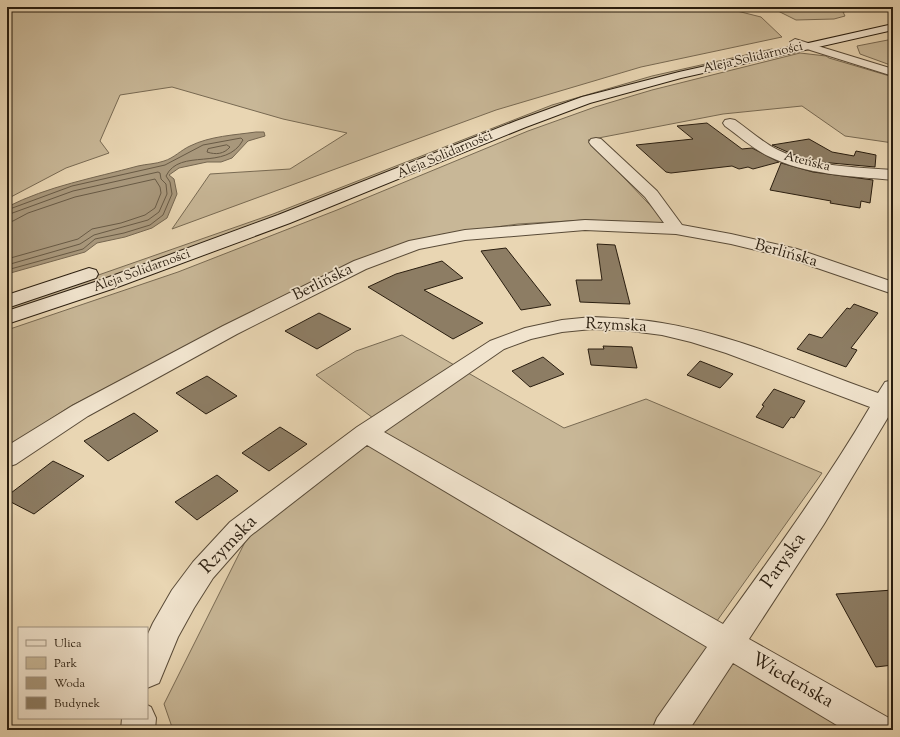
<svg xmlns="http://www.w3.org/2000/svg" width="900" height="737" viewBox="0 0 900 737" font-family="'Sorts Mill Goudy',serif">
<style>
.green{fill:#c8b797;stroke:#786a53}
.water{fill:#a8977b;stroke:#756650}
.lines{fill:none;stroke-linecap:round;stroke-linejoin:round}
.shore{stroke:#685a45;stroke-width:1}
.building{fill:#8d7d64;stroke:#291d0f}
.street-casing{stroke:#594b38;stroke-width:2}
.secondary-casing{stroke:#291d0f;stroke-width:2}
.street{fill:#f1e4ce;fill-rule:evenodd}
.secondary{fill:#f1e4ce;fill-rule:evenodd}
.labels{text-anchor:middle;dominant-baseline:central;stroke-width:3.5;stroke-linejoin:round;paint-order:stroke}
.far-street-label{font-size:13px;fill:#291d0f;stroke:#f1e4ce}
.street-label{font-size:16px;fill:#291d0f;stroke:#f1e4ce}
.near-street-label{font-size:19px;fill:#291d0f;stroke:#f1e4ce}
</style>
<rect width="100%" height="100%" fill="#e9d6b3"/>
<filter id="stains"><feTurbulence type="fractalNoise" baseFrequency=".005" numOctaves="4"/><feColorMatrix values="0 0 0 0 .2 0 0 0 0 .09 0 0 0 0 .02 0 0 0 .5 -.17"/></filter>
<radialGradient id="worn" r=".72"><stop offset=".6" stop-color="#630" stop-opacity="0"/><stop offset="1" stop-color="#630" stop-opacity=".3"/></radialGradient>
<path class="green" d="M 7,7 L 721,7 L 761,17 L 782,37 L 641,67 L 496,110 L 172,229 L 210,174 L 290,169 L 347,133 L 283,119 L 172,87 L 120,95 L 100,141 L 109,153 L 66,168 L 7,199 Z
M 811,7 L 893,7 L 893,9 L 862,9 L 843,12 L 845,16 L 834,19 L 796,20 L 778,11 L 813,9 Z
M 893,39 L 893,66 L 860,54 L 857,46 Z
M 772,49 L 776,51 L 657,78 L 198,247 L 7,313 L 7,307 L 273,214 L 552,105 L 652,76 Z
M 800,53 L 826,56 L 829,58 L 893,77 L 893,143 L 845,136 L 802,106 L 723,114 L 588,140 L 667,223 L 584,220 L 518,224 L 444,234 L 379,252 L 228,324 L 69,407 L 7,448 L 7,330 L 178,272 L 337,210 L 528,131 L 595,107 L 652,90 Z
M 402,335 L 564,428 L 646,399 L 822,473 L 702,642 L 847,730 L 173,730 L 164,704 L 249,534 L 390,428 L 373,418 L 316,375 L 356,351 Z"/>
<path class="water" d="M 256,132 L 264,132 L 265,136 L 248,141 L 232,158 L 221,162 L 207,162 L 179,168 L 169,175 L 174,179 L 177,194 L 167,218 L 152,228 L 125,237 L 97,243 L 85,252 L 7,274 L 7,207 C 48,186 94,178 138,166 C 146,164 156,164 164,161 C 174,158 181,150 190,146 C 210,136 235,135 256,132 Z"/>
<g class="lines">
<path class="shore" d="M 227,145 L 230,147 C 224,154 216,155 207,152 L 208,149 Z
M 7,210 L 72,186 L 165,165 L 203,145 L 241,138 L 243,140 C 226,172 180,147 166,176 L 170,182 L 172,194 L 163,215 L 150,225 L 124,233 L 95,239 L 83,249 L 7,270
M 7,215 L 73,191 L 158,172 L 160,173 L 161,179 L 166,184 L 167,194 L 159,212 L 148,220 L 94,235 L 80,244 L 7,265
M 7,222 L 13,221 L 28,213 L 75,197 L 155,179 L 160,187 L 161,193 L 155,208 L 145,215 L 121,223 L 92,229 L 78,239 L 7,259"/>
</g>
<path class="building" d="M 707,123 L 742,149 L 752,148 L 779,162 L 753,169 L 748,167 L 739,169 L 732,166 L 671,173 L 666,172 L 636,145 L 693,139 L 677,126 Z
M 809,139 L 832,152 L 854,156 L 856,151 L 876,155 L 875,167 L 820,162 L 792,154 L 772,145 Z
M 781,163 L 813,172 L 873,180 L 870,203 L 861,201 L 860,208 L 830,203 L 831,201 L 770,190 Z
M 597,244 L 615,245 L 630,304 L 580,302 L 576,280 L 602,280 Z
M 506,248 L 551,305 L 521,310 L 481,251 Z
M 442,261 L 463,278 L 424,290 L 483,323 L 453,339 L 368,287 L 396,274 Z
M 854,304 L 878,313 L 851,348 L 857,350 L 846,367 L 797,349 L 809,334 L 822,338 L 847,308 L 850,309 Z
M 319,313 L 351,329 L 317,349 L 285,331 Z
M 603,346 L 632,347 L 637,368 L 591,365 L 588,349 L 604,349 Z
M 543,357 L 564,374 L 530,387 L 512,371 Z
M 700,361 L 733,374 L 720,388 L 687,375 Z
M 207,376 L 237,396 L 206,414 L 176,393 Z
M 774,389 L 805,401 L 794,418 L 791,417 L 783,428 L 756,417 L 764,406 L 762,405 Z
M 134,413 L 158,431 L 108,461 L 84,441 Z
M 280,427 L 307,444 L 269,471 L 242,453 Z
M 53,461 L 84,476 L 34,514 L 7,500 L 7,496 Z
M 217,475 L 238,491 L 197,520 L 175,502 Z
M 893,590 L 893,665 L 876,667 L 836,594 Z"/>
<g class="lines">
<defs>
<path id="street" d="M 795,39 L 893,69 L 893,76 L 791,44 L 790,42 Z
M 730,119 L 735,120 C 749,130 762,142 778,150 C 813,167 855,167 893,170 L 893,180 C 851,176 806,175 768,156 C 752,148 739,136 725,126 L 723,123 L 725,120 Z
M 596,138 L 601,139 L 657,191 L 682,225 L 731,234 L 797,249 L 893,282 L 893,294 L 785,257 L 731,244 L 676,234 L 585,230 L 465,240 L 419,249 L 366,269 L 237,334 L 88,416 L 16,464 L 7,467 L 7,446 L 72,406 L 223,326 L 354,261 L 409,241 L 465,230 L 585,220 L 664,223 L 645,197 L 591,145 L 589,142 L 591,139 Z
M 592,317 C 615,318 639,319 662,323 C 736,335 807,368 878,393 L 885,382 L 893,380 L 893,414 L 890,414 L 824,524 L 749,639 L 889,718 L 893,730 L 845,730 L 733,663 L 689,730 L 652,730 L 657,718 L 707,647 L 367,445 L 250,536 L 213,578 L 194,608 L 178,637 L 159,683 L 147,688 L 147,636 L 153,623 L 172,590 L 193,562 L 230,522 L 357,427 L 490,341 L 525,328 L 562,320 ZM 592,329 L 631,331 L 662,335 L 691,342 L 726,353 L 870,407 C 826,482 774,553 723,624 L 384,432 L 504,349 L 531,339 L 562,332 Z
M 147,705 L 151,707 L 156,718 L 155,730 L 121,730 L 122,718 L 147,718 Z"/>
<path id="secondary" d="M 893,24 L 893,30 L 681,78 L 590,103 L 526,127 L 290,223 L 115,288 L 7,324 L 7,311 L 101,280 L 278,215 L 516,121 L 582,97 L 679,72 Z
M 89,268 L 96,270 L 98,274 L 96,278 L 7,308 L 7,295 Z"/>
</defs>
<use href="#street" class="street-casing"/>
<use href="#secondary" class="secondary-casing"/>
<use href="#street" class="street"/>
<use href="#secondary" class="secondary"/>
</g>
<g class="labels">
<g class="far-street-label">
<text transform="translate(753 58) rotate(-13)">Aleja Solidarności</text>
<text transform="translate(445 155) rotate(-23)">Aleja Solidarności</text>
<text transform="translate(807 162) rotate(14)">Ateńska</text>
<text transform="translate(142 271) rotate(-20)">Aleja Solidarności</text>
</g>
<g class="street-label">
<text transform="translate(786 254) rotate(16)">Berlińska</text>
<text transform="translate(323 283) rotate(-26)">Berlińska</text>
<text transform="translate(616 326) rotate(3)">Rzymska</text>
</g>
<g class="near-street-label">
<text transform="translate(229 545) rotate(-46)">Rzymska</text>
<text transform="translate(784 561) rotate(-55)">Paryska</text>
<text transform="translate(792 681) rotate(30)">Wiedeńska</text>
</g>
</g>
<rect width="900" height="737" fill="none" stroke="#e9d6b3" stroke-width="24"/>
<rect x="8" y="8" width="884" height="721" fill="none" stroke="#291d0f" stroke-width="2"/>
<rect x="12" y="12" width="876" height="713" fill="none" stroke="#291d0f"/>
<rect x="18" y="627" width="130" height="92" fill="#f1e4ce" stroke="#a19482"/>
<rect x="26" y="640" width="20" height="6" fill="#f1e4ce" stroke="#a19482"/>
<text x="54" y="647" font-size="12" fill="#291d0f">Ulica</text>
<rect x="26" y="657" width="20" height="12" fill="#c8b797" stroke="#a19482"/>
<text x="54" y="667" font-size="12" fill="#291d0f">Park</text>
<rect x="26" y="677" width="20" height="12" fill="#a8977b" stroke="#a19482"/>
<text x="54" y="687" font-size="12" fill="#291d0f">Woda</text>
<rect x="26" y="697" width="20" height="12" fill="#8d7d64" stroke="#a19482"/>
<text x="54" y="707" font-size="12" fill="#291d0f">Budynek</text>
<rect width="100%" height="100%" filter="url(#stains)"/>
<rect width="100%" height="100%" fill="url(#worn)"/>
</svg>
